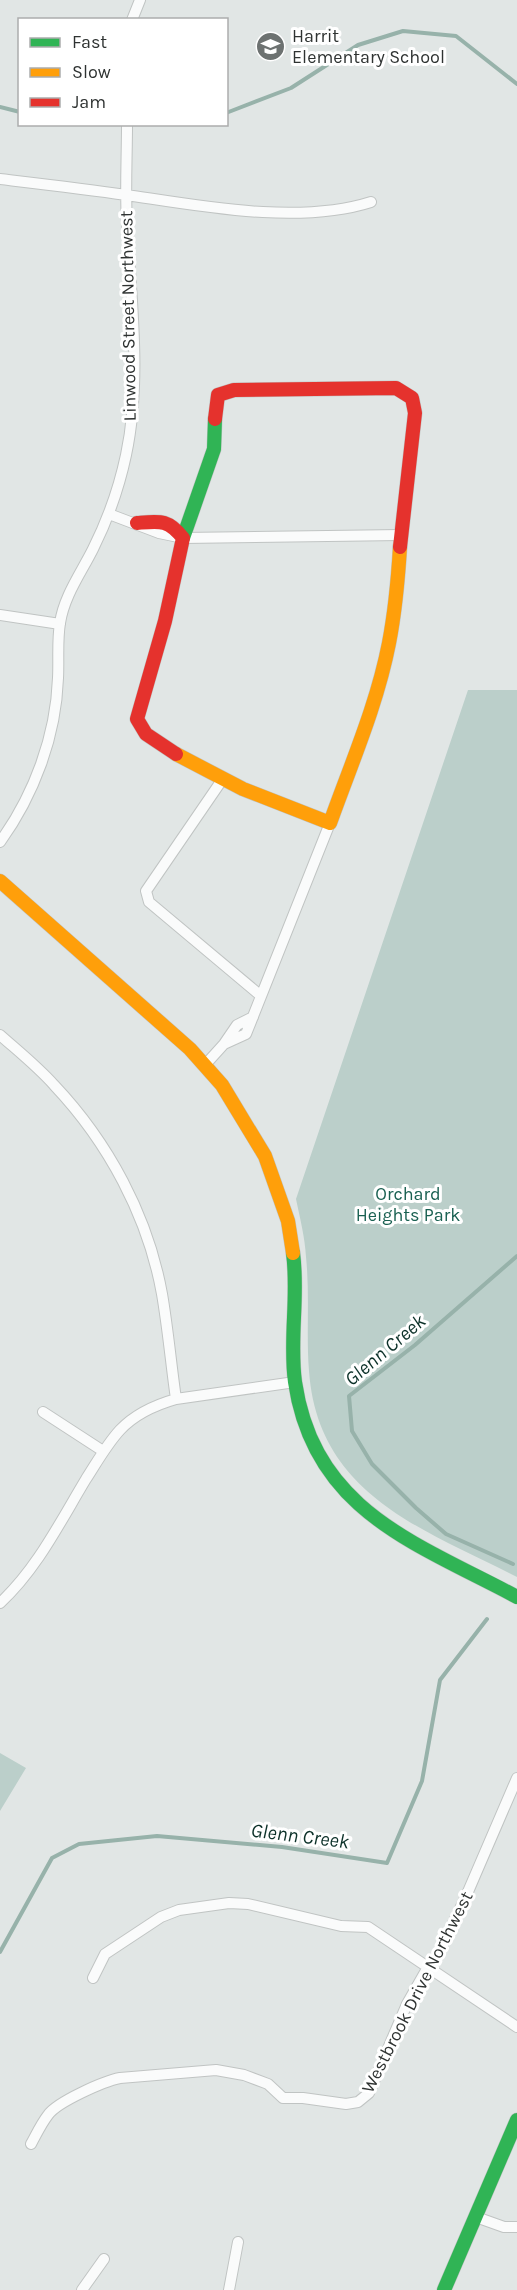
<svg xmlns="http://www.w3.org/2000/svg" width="517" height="2290" viewBox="0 0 517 2290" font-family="Karla,sans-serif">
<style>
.green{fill:#bbcfca}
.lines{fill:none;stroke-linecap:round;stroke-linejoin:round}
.stream{stroke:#97b2aa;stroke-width:4}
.street-casing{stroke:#c0c4c3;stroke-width:12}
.fast-casing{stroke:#c0c4c3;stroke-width:15}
.slow-casing{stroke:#c0c4c3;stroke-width:15}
.jam-casing{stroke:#c0c4c3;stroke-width:15}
.street{stroke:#fafbfb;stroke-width:10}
.fast{stroke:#30b455;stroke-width:14}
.slow{stroke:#ff9f0a;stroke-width:14}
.jam{stroke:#e5322d;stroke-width:14}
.labels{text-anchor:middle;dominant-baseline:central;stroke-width:6;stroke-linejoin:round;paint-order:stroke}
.poi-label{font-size:18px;fill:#2f3332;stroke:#fff;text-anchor:start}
.street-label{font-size:18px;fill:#2f3332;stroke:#fff}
.park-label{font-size:18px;fill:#196051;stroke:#fff}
.water-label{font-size:20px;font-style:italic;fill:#0c3129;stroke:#fff}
</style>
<rect width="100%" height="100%" fill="#e1e6e5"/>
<path class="green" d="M 468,690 L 517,690 L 517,1577 C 423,1529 318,1495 309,1371 C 306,1334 310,1295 306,1257 C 305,1238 300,1218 296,1199 Z
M 0,1753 L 26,1768 L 0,1811 Z"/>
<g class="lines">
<path class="stream" d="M 0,107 L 20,112
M 226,113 L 291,88 L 358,45 L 403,31 L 456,36 L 517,84
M 513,1564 L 446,1534 L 416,1508 L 372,1464 L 352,1431 L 349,1396 L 415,1345 L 517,1256
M 0,1952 L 52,1858 L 79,1844 L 157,1836 L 282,1847 L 387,1863 L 422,1781 L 440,1680 L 487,1619"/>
<defs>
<path id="street" d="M 132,20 L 140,0
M 0,179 C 42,184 85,189 127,195 C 201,206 299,225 371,202
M 109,514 L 159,533 L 183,538 L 401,535
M 0,615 L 60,624
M 222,780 L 146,891 L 149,902 L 260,995
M 0,842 C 34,795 56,736 58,678 C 59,660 57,641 60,623 C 64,596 81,573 93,549 C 108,519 119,488 126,455 C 142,380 131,300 127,224 C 125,191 127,158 127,124
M 0,1035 C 18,1051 38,1067 54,1085 C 108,1142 148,1216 162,1294 C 168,1329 171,1364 176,1399
M 224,1044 L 246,1034 L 330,823
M 205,1065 L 224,1044 L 237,1025 L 253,1017
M 43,1412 L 103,1451
M 0,1603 C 37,1569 60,1522 86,1479 C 97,1462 107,1444 120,1430 C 135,1414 155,1405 176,1399 L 295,1382
M 93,1978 L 105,1954 L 161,1917 L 179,1910 L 229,1903 L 248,1904 L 341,1926 L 368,1927 L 517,2027
M 31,2144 C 36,2135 41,2124 48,2115 C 57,2102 104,2081 120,2078 L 216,2070 L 244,2075 L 268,2084 L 283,2098 L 303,2098 L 346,2104 L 358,2102 L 369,2093 L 407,2004 L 428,1967 L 438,1955 L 467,1894 L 517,1778
M 476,2217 L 504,2227 L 517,2227
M 82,2290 L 104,2259
M 229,2290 L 238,2242"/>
<path id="fast" d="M 183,538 L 214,449 L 215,419
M 293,1253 C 299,1296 289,1339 295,1382 C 314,1511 416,1543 517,1597
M 444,2290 L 517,2120"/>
<path id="slow" d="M 176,754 L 243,789 L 330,823 C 351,764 377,705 389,643 C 395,612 398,580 400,547
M 0,881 L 190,1049 L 222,1085 L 265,1156 L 288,1221 L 293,1253"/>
<path id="jam" d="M 215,419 L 218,395 L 234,390 L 396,388 L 412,398 L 415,413 L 400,547
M 137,523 C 160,521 168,519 183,538 L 165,621 L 137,719 L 146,734 L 176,754"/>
</defs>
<use href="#street" class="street-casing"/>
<use href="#fast" class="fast-casing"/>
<use href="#slow" class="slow-casing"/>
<use href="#jam" class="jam-casing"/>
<use href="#street" class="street"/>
<use href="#fast" class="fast"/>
<use href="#slow" class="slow"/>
<use href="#jam" class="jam"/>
</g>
<defs>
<symbol id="school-disc" viewBox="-11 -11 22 22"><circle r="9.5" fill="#6d7271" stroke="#fff"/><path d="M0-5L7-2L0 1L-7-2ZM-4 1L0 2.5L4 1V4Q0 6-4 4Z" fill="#fff"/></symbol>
</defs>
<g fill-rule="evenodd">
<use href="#school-disc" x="254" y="30" width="33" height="33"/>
</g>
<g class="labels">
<g class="poi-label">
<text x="292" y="36">Harrit<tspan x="292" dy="21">Elementary School</tspan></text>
</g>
<g class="street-label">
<text transform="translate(128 316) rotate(-91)">Linwood Street Northwest</text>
<text transform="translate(417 1992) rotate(-63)">Westbrook Drive Northwest</text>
</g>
<g class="park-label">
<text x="408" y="1194">Orchard<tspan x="408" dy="21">Heights Park</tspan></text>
</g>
<g class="water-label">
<text transform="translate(385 1350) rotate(-40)">Glenn Creek</text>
<text transform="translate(300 1836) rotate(7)">Glenn Creek</text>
</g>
</g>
<rect x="18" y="18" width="210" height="108" fill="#ffffff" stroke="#acadad" stroke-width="1.5"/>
<rect x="30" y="38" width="30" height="9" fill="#30b455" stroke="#acadad" stroke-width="1.5"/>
<text x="72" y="48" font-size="18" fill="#2f3332">Fast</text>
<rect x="30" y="68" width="30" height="9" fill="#ff9f0a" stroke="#acadad" stroke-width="1.5"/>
<text x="72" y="78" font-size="18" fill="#2f3332">Slow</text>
<rect x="30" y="98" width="30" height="9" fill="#e5322d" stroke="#acadad" stroke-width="1.5"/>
<text x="72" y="108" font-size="18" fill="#2f3332">Jam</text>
</svg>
